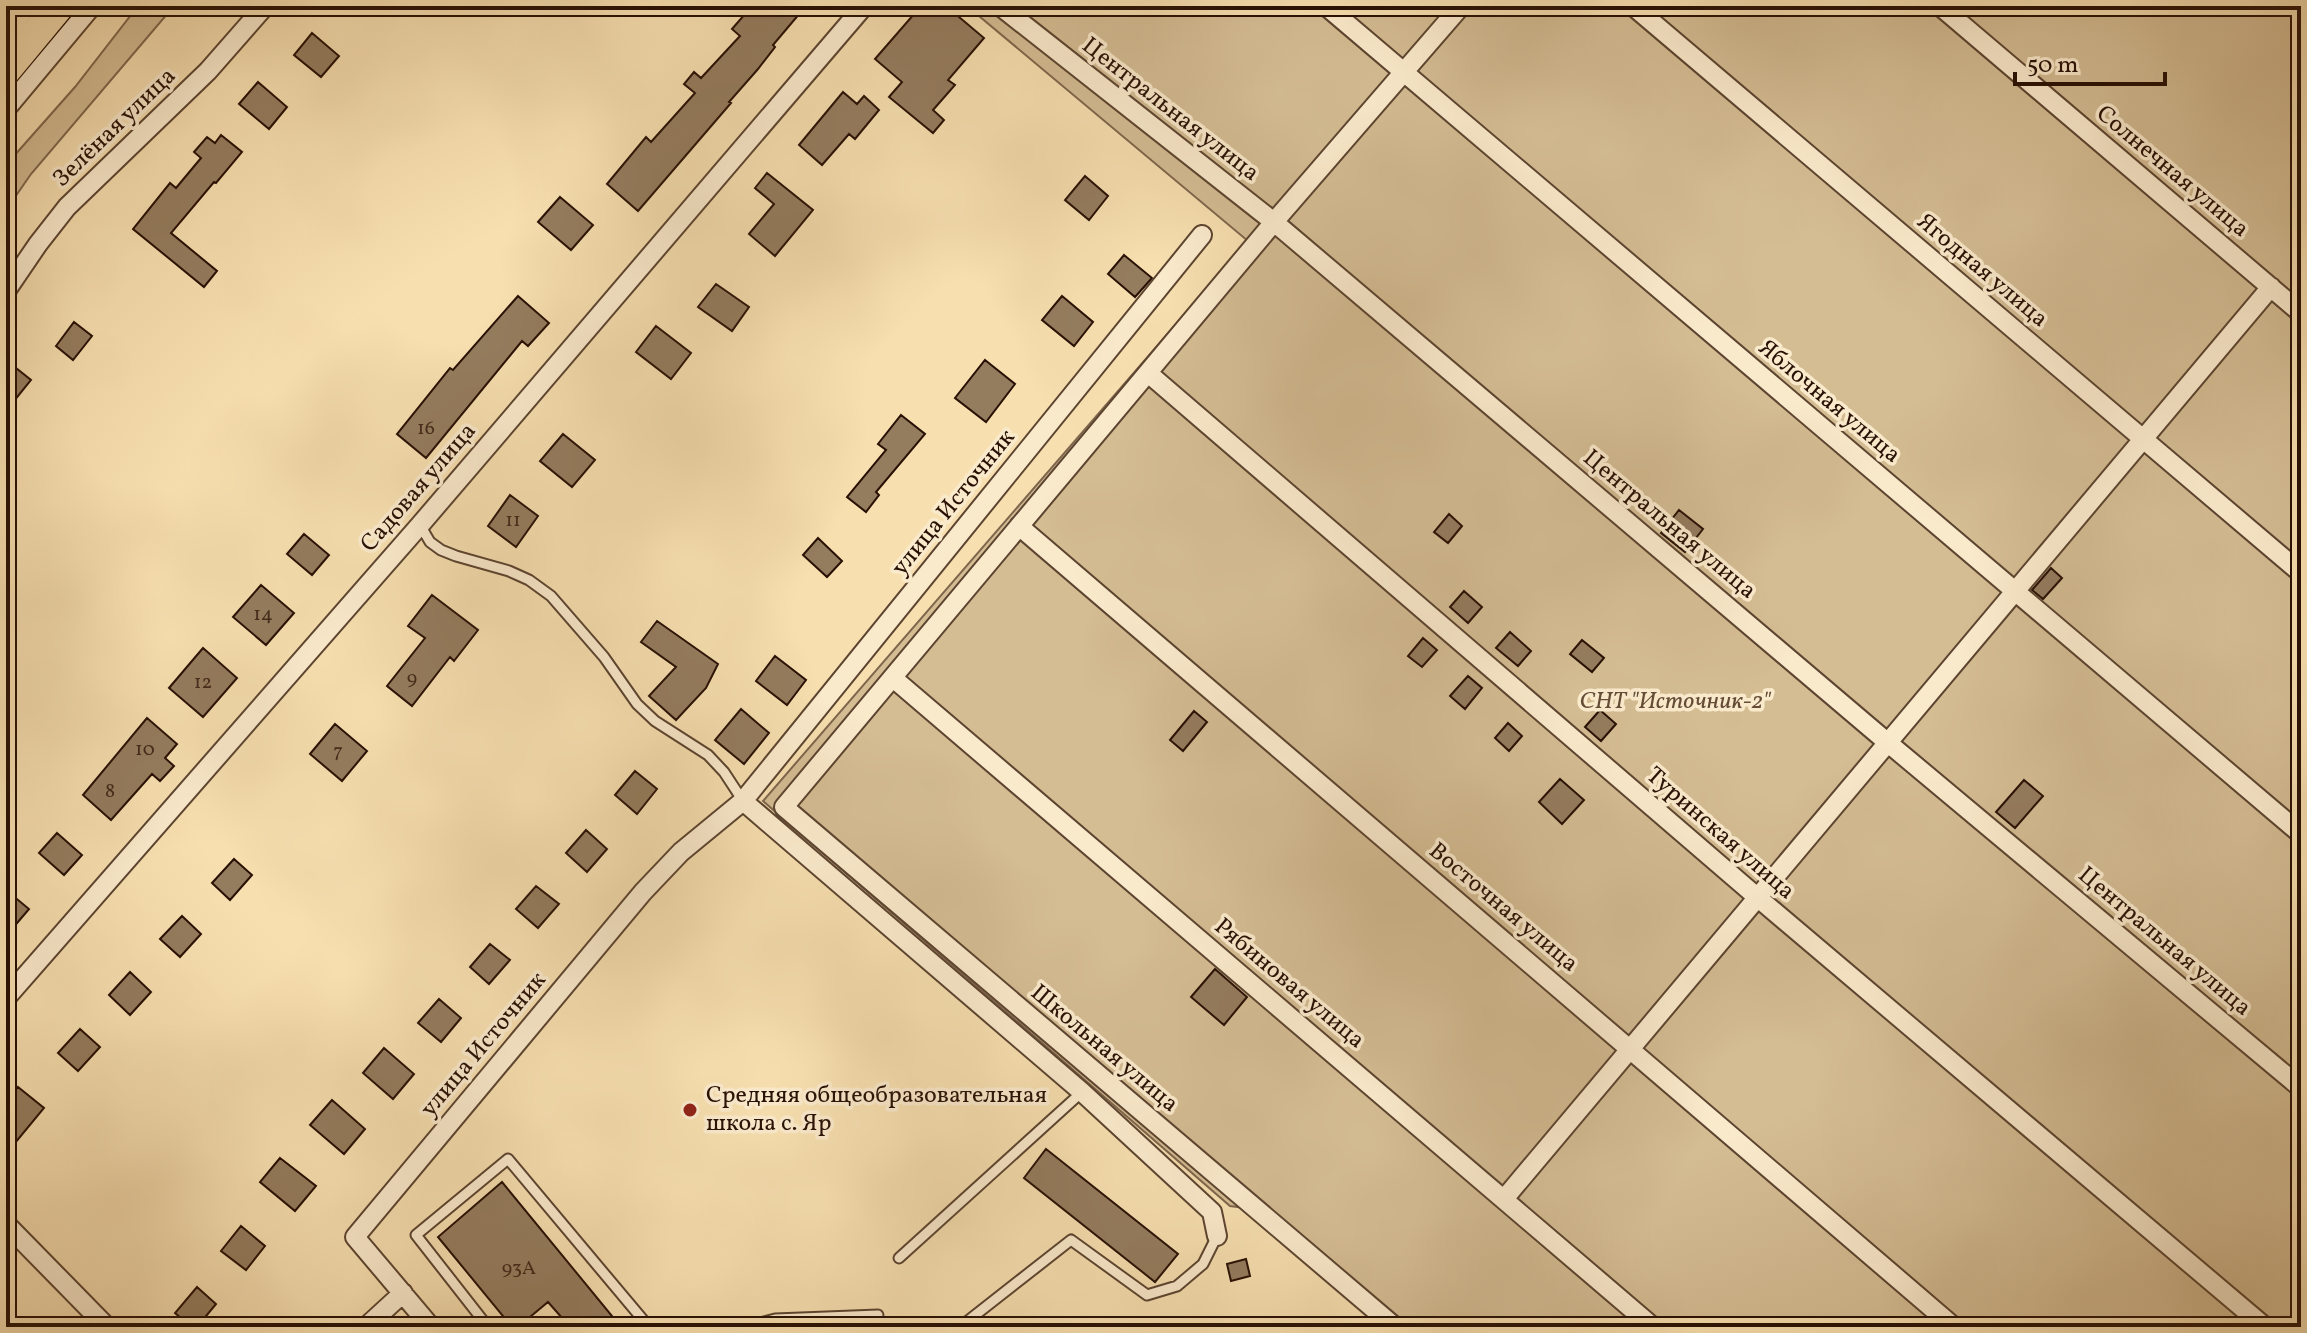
<svg xmlns="http://www.w3.org/2000/svg" width="2307" height="1333" viewBox="0 0 2307 1333" font-family="Vollkorn,serif">
<style>
.green{fill:#d4bc93;stroke:#7e664c;stroke-width:2}
.building{fill:#947c5e;stroke:#281005;stroke-width:2}
.lines{fill:none;stroke-linecap:round;stroke-linejoin:round}
.service-casing{stroke:#5c4430;stroke-width:13}
.minor-casing{stroke:#5c4430;stroke-width:22}
.trunk-casing{stroke:#281005;stroke-width:34}
.service{stroke:#faeacc;stroke-width:9}
.minor{stroke:#faeacc;stroke-width:18}
.trunk{stroke:#f7dfb0;stroke-width:30}
.poi-dot{fill:#8f2418;stroke:#faeacc;stroke-width:3}
.labels{text-anchor:middle;dominant-baseline:central;stroke-width:7;stroke-linejoin:round;paint-order:stroke}
.number-label{font-size:20px;fill:#432b1b}
.street-label{font-size:24px;fill:#281005;stroke:#faeacc}
.park-label{font-size:24px;font-style:italic;fill:#644c37;stroke:#faeacc}
.poi-label{font-size:24px;fill:#281005;stroke:#faeacc;text-anchor:start}
</style>
<rect width="100%" height="100%" fill="#f7dfb0"/>
<filter id="stains"><feTurbulence type="fractalNoise" baseFrequency=".0025" numOctaves="4"/><feColorMatrix values="0 0 0 0 .2 0 0 0 0 .09 0 0 0 0 .02 0 0 0 .5 -.17"/></filter>
<radialGradient id="worn" r=".72"><stop offset=".6" stop-color="#630" stop-opacity="0"/><stop offset="1" stop-color="#630" stop-opacity=".3"/></radialGradient>
<path class="green" d="M 138,6 L 174,6 L 31,174 L 6,210 L 6,165 L 75,87 Z
M 967,6 L 2301,6 L 2301,1327 L 1379,1327 L 1268,1211 L 1230,1206 L 763,801 L 1248,241 Z"/>
<path class="building" d="M 752,6 L 792,6 L 800,13 L 773,45 L 775,47 L 758,69 L 729,102 L 731,103 L 638,211 L 607,184 L 646,137 L 651,142 L 695,93 L 684,84 L 694,72 L 701,78 L 740,36 L 732,29 Z
M 921,6 L 946,6 L 984,38 L 948,80 L 955,85 L 933,110 L 944,120 L 933,133 L 889,97 L 902,82 L 875,59 Z
M 312,33 L 339,56 L 321,77 L 294,55 Z
M 258,82 L 287,107 L 269,129 L 239,104 Z
M 843,92 L 857,104 L 864,96 L 879,110 L 855,139 L 849,134 L 822,165 L 799,145 Z
M 221,135 L 242,152 L 216,183 L 214,182 L 171,233 L 217,271 L 204,287 L 133,229 L 170,183 L 176,188 L 201,158 L 194,152 L 207,137 L 215,143 Z
M 767,173 L 813,210 L 775,256 L 749,234 L 774,204 L 755,188 Z
M 1085,176 L 1108,196 L 1089,220 L 1065,200 Z
M 560,197 L 593,225 L 571,250 L 538,222 Z
M 1124,255 L 1152,278 L 1135,297 L 1108,274 Z
M 716,284 L 749,307 L 732,331 L 698,307 Z
M 518,296 L 549,323 L 528,346 L 522,341 L 426,458 L 397,434 L 450,368 L 453,370 Z
M 1062,296 L 1093,322 L 1074,346 L 1042,320 Z
M 74,322 L 92,336 L 73,360 L 56,346 Z
M 656,326 L 691,353 L 671,379 L 636,352 Z
M 6,360 L 31,380 L 6,411 Z
M 985,360 L 1015,384 L 986,422 L 955,398 Z
M 901,415 L 925,434 L 876,492 L 879,495 L 866,512 L 847,497 L 886,450 L 878,444 Z
M 563,434 L 595,460 L 572,487 L 540,461 Z
M 510,495 L 538,516 L 516,547 L 488,526 Z
M 1679,510 L 1703,529 L 1685,552 L 1661,533 Z
M 1449,514 L 1462,526 L 1448,543 L 1434,532 Z
M 304,534 L 329,555 L 312,575 L 287,554 Z
M 818,538 L 842,561 L 827,577 L 803,555 Z
M 2051,568 L 2062,578 L 2043,599 L 2032,590 Z
M 261,585 L 294,613 L 266,645 L 233,617 Z
M 1464,591 L 1482,607 L 1468,623 L 1450,607 Z
M 432,595 L 478,630 L 454,661 L 450,657 L 412,706 L 387,686 L 425,638 L 408,626 Z
M 657,621 L 718,664 L 706,688 L 676,720 L 649,696 L 676,667 L 641,642 Z
M 1510,632 L 1531,651 L 1518,666 L 1496,648 Z
M 1423,638 L 1437,650 L 1422,667 L 1408,656 Z
M 1582,640 L 1604,658 L 1592,672 L 1570,654 Z
M 203,648 L 237,678 L 203,717 L 169,688 Z
M 775,656 L 806,680 L 787,705 L 756,681 Z
M 1468,676 L 1482,688 L 1465,709 L 1450,696 Z
M 741,709 L 769,733 L 744,764 L 715,740 Z
M 1600,710 L 1616,724 L 1601,741 L 1585,727 Z
M 1194,711 L 1207,722 L 1183,751 L 1170,740 Z
M 147,718 L 177,744 L 165,758 L 174,766 L 160,781 L 152,774 L 111,820 L 83,795 Z
M 1508,723 L 1522,736 L 1509,751 L 1495,738 Z
M 335,724 L 367,751 L 342,781 L 310,754 Z
M 635,771 L 657,789 L 637,814 L 615,795 Z
M 1560,779 L 1584,800 L 1562,824 L 1539,802 Z
M 2024,780 L 2043,796 L 2015,828 L 1996,812 Z
M 586,830 L 607,849 L 587,872 L 566,853 Z
M 57,833 L 82,855 L 64,875 L 39,853 Z
M 234,859 L 252,875 L 230,900 L 212,883 Z
M 536,886 L 559,904 L 538,928 L 516,909 Z
M 6,890 L 29,909 L 6,936 Z
M 182,916 L 201,934 L 180,957 L 160,939 Z
M 490,944 L 510,960 L 489,984 L 470,967 Z
M 1215,969 L 1247,997 L 1224,1025 L 1191,997 Z
M 130,972 L 151,992 L 130,1015 L 109,995 Z
M 439,999 L 461,1018 L 441,1042 L 418,1023 Z
M 80,1029 L 100,1047 L 78,1071 L 58,1053 Z
M 384,1048 L 414,1074 L 393,1099 L 363,1073 Z
M 18,1087 L 44,1108 L 15,1143 L 6,1135 L 6,1102 Z
M 332,1100 L 365,1129 L 344,1154 L 310,1125 Z
M 1046,1149 L 1178,1254 L 1155,1282 L 1024,1178 Z
M 280,1158 L 316,1186 L 295,1211 L 260,1182 Z
M 502,1182 L 621,1327 L 570,1327 L 548,1302 L 518,1327 L 512,1327 L 438,1237 Z
M 241,1226 L 265,1246 L 246,1270 L 221,1251 Z
M 1246,1259 L 1250,1276 L 1231,1281 L 1227,1264 Z
M 197,1287 L 216,1304 L 197,1327 L 192,1327 L 175,1313 Z"/>
<g class="lines">
<defs>
<path id="service" d="M 420,525 L 430,542 L 441,550 L 456,556 L 509,571 L 529,580 L 551,596 L 604,657 L 637,704 L 655,721 L 708,755 L 724,772 L 743,801
M 899,1258 L 1082,1092
M 488,1327 L 416,1235 L 508,1159 L 649,1327
M 744,1327 L 775,1319 L 878,1315
M 960,1327 L 1071,1240 L 1147,1295 L 1177,1286 L 1203,1264 L 1217,1236"/>
<path id="minor" d="M 1000,6 L 1274,222 L 1887,742 L 2301,1088
M 1326,6 L 2301,834
M 1633,6 L 2301,573
M 1940,6 L 2301,313
M 6,109 L 92,6
M 6,291 L 38,244 L 67,207 L 208,71 L 265,6
M 1148,373 L 1757,897 L 2265,1327
M 1019,526 L 1954,1327
M 893,678 L 1653,1327
M 743,801 L 1082,1092 L 1212,1212 L 1217,1236
M 6,998 L 420,525 L 864,6
M 1504,1199 L 2271,287
M 6,1224 L 107,1327
M 366,1327 L 403,1293
M 431,1327 L 355,1237 L 643,892 L 681,852 L 743,801 L 1202,235
M 1395,1327 L 784,807 L 1274,222 L 1461,6"/>
<path id="trunk" d="M 6,23 L 20,6
M 6,70 L 59,6"/>
</defs>
<use href="#service" class="service-casing"/>
<use href="#minor" class="minor-casing"/>
<use href="#trunk" class="trunk-casing"/>
<use href="#service" class="service"/>
<use href="#minor" class="minor"/>
<use href="#trunk" class="trunk"/>
</g>
<circle class="poi-dot" cx="690" cy="1110" r="8"/>
<g class="labels">
<g class="number-label">
<text x="426" y="429">16</text>
<text x="513" y="521">11</text>
<text x="263" y="615">14</text>
<text x="412" y="679">9</text>
<text x="203" y="683">12</text>
<text x="145" y="750">10</text>
<text x="338" y="752">7</text>
<text x="110" y="792">8</text>
<text x="519" y="1269">93А</text>
</g>
<g class="street-label">
<text transform="translate(1170 110) rotate(38)">Центральная улица</text>
<text transform="translate(115 128) rotate(-44)">Зелёная улица</text>
<text transform="translate(2172 172) rotate(40)">Солнечная улица</text>
<text transform="translate(1982 271) rotate(40)">Ягодная улица</text>
<text transform="translate(1829 402) rotate(40)">Яблочная улица</text>
<text transform="translate(419 488) rotate(-49)">Садовая улица</text>
<text transform="translate(954 503) rotate(-51)">улица Источник</text>
<text transform="translate(1669 525) rotate(40)">Центральная улица</text>
<text transform="translate(1720 834) rotate(41)">Туринская улица</text>
<text transform="translate(1503 908) rotate(40)">Восточная улица</text>
<text transform="translate(2164 942) rotate(40)">Центральная улица</text>
<text transform="translate(1289 984) rotate(40)">Рябиновая улица</text>
<text transform="translate(484 1045) rotate(-50)">улица Источник</text>
<text transform="translate(1104 1049) rotate(40)">Школьная улица</text>
</g>
<g class="park-label">
<text x="1675" y="702">СНТ "Источник-2"</text>
</g>
<g class="poi-label">
<text x="706" y="1096">Средняя общеобразовательная<tspan x="706" dy="28">школа с. Яр</tspan></text>
</g>
</g>
<rect width="2307" height="1333" fill="none" stroke="#f7dfb0" stroke-width="32"/>
<rect x="8" y="8" width="2291" height="1317" fill="none" stroke="#281005" stroke-width="4"/>
<rect x="16" y="16" width="2275" height="1301" fill="none" stroke="#281005" stroke-width="2"/>
<path d="M2015 72v12h150v-12" fill="none" stroke="#281005" stroke-width="4"/>
<text x="2027" y="72" font-size="24" fill="#281005" stroke="#faeacc" stroke-width="6" paint-order="stroke">50 m</text>
<rect width="100%" height="100%" filter="url(#stains)"/>
<rect width="100%" height="100%" fill="url(#worn)"/>
</svg>
